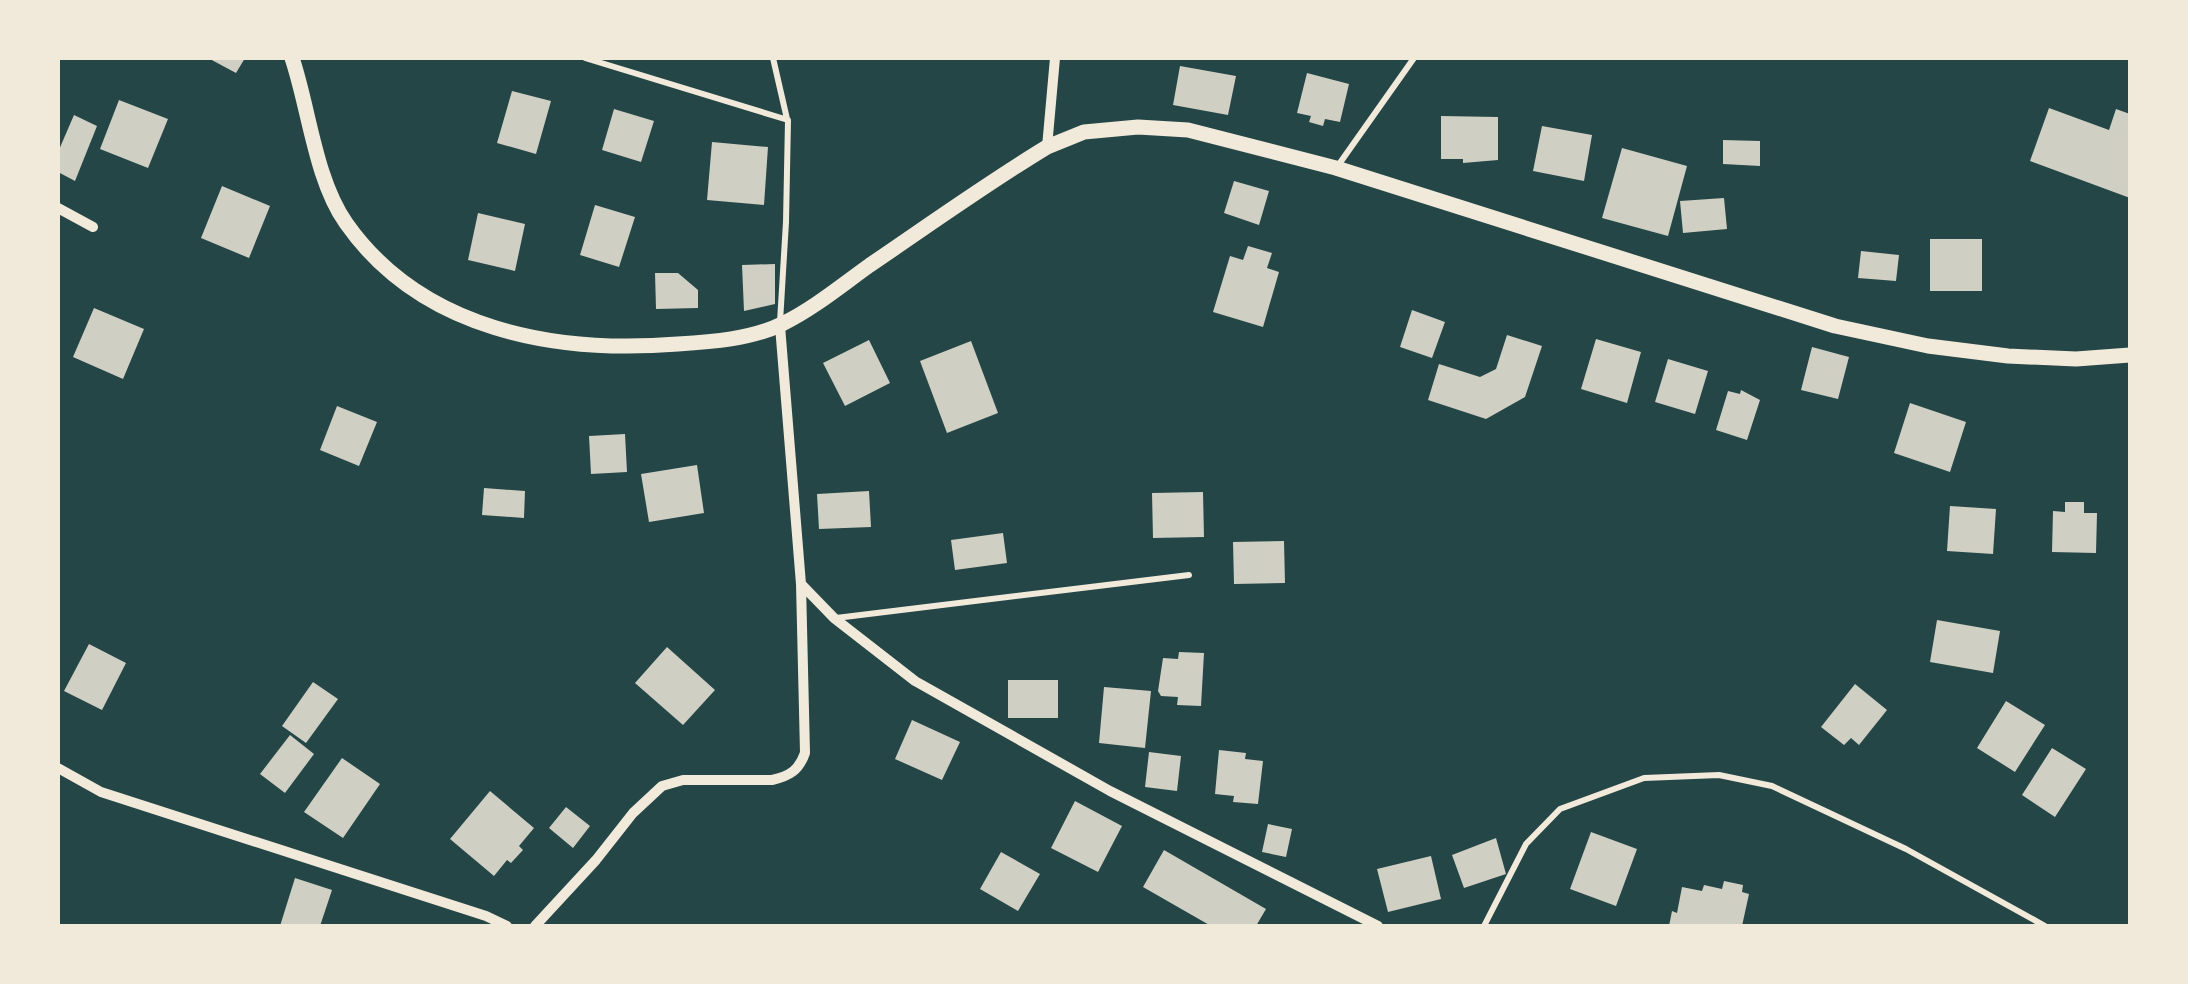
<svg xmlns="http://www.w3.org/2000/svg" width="2188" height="984" viewBox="0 0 2188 984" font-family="'Sofia Sans Condensed',sans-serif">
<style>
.green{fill:#244646}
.building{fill:#cfcfc3}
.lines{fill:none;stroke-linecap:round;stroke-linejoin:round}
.service{stroke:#f1e9da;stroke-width:6}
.minor{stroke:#f1e9da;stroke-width:10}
.tertiary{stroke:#f1e9da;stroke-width:15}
</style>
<rect width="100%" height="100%" fill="#0f3d3e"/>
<path class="green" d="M 58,58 L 2130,58 L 2130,926 L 58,926 Z"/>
<path class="building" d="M 208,58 L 245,58 L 236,73 Z
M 1180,66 L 1236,76 L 1228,115 L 1173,105 Z
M 1307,73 L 1349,84 L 1340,122 L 1325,119 L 1323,126 L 1309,122 L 1311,116 L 1297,113 Z
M 512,91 L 551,101 L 536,154 L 497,143 Z
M 119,100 L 168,119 L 148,168 L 100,149 Z
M 2049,108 L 2109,130 L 2116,109 L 2130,114 L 2130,198 L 2030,161 Z
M 614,109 L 654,121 L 641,162 L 602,150 Z
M 74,115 L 97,126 L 75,181 L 58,172 L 58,152 Z
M 1441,116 L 1498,117 L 1498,160 L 1463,163 L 1463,159 L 1441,159 Z
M 1542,126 L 1592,135 L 1584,181 L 1533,171 Z
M 1723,140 L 1760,141 L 1760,166 L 1723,164 Z
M 712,142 L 768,147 L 764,205 L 707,200 Z
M 1622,148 L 1687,166 L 1668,236 L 1602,218 Z
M 1234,181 L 1269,191 L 1259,225 L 1224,213 Z
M 222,186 L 270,206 L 249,258 L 201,238 Z
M 1724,198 L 1727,229 L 1683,233 L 1680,201 Z
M 595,205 L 635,217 L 619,267 L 580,255 Z
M 478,213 L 525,224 L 515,271 L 468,260 Z
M 1930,239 L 1982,239 L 1982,291 L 1930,291 Z
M 1248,246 L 1272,253 L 1267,268 L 1279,272 L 1263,327 L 1213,312 L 1230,256 L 1243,260 Z
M 1861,251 L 1899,255 L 1896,281 L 1858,278 Z
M 775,264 L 775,304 L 744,311 L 742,265 Z
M 655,273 L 678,273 L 698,290 L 698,308 L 656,309 Z
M 94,308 L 144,329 L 123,379 L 73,357 Z
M 1412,310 L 1445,322 L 1432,358 L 1400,347 Z
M 1507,335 L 1542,346 L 1525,397 L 1486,419 L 1428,400 L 1439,364 L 1480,377 L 1496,369 Z
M 1596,339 L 1641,352 L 1627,403 L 1581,389 Z
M 869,340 L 890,383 L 845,406 L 823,363 Z
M 971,341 L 998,413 L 947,433 L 920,361 Z
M 1812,347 L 1849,357 L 1838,399 L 1801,390 Z
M 1668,359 L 1708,371 L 1695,414 L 1655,402 Z
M 1741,390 L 1760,400 L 1747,440 L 1716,430 L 1728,391 L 1740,394 Z
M 1910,403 L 1966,422 L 1950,472 L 1894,453 Z
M 337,406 L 377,422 L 359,466 L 320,450 Z
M 625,434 L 627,472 L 591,474 L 589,436 Z
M 697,465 L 704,513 L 649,522 L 641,474 Z
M 484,488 L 525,491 L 524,518 L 482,515 Z
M 869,491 L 871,527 L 819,529 L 817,494 Z
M 1203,492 L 1204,537 L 1153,538 L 1152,493 Z
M 2065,502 L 2084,502 L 2084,513 L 2097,513 L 2096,553 L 2052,552 L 2053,511 L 2065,512 Z
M 1950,506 L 1996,509 L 1993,554 L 1947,551 Z
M 1003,533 L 1007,563 L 955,570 L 951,540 Z
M 1284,541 L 1285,583 L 1234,584 L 1233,542 Z
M 1937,620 L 2000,631 L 1993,673 L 1930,662 Z
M 89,644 L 126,663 L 102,710 L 64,691 Z
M 667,647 L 715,690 L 683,725 L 635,683 Z
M 1179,652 L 1204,653 L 1201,706 L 1177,705 L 1178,697 L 1161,696 L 1158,691 L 1163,658 L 1178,659 Z
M 1008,680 L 1058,680 L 1058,718 L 1008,718 Z
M 313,682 L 338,699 L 306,743 L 282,726 Z
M 1855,684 L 1887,710 L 1859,745 L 1851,738 L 1844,745 L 1821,727 Z
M 1104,687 L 1151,691 L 1145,748 L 1099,743 Z
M 2006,701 L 2045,725 L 2015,772 L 1977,748 Z
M 912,720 L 960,742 L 942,780 L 895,759 Z
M 290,735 L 314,754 L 285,793 L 260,774 Z
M 2052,748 L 2086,769 L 2055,817 L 2022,795 Z
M 1219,750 L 1246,753 L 1245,759 L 1263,761 L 1258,804 L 1233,802 L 1234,796 L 1215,794 Z
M 1149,752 L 1181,756 L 1177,791 L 1145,787 Z
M 342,758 L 380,784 L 343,838 L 304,812 Z
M 490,791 L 534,828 L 519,846 L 523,850 L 511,863 L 507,860 L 494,876 L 450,839 Z
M 1075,801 L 1122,826 L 1098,872 L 1051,848 Z
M 566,807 L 590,826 L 573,848 L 549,828 Z
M 1268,824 L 1292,829 L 1286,857 L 1262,852 Z
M 1591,832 L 1637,849 L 1616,906 L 1570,889 Z
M 1496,838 L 1506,874 L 1464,888 L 1452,855 Z
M 1164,850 L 1266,909 L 1256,926 L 1211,926 L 1143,887 Z
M 1001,852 L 1040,874 L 1018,911 L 980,889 Z
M 1431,856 L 1441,899 L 1388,912 L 1377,869 Z
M 295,878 L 332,890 L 320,926 L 280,926 Z
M 1724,881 L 1743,885 L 1742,892 L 1749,894 L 1742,926 L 1669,926 L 1672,911 L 1677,913 L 1682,887 L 1702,891 L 1704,885 L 1722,889 Z"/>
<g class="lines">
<path class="service" d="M 585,58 L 788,120 L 786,222 L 780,322
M 773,58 L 787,119
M 1337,167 L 1414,58
M 836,618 L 1189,575
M 1484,926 L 1526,844 L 1560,809 L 1644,778 L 1719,775 L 1772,786 L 1906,849 L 2045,926"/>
<path class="minor" d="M 1047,147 L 1055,58
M 58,208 L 93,227
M 802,585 L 834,618 L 915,681 L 1110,791 L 1378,926
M 58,768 L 101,792 L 486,916 L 507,926
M 535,926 L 596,860 L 633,813 L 662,786 L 683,780 L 772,780 C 790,776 799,770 805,753 L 801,584 L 780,326"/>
<path class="tertiary" d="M 292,58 C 309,108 315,179 346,223 C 421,330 555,354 678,344 C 711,342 752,339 782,324 C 813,309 842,285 870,265 C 929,225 986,184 1047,147 L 1084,132 L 1138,127 L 1188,130 L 1336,168 L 1835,326 L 1928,346 L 2008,356 L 2076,359 L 2130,355"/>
</g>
<rect width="2188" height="984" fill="none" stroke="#f1e9da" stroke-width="120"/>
</svg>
